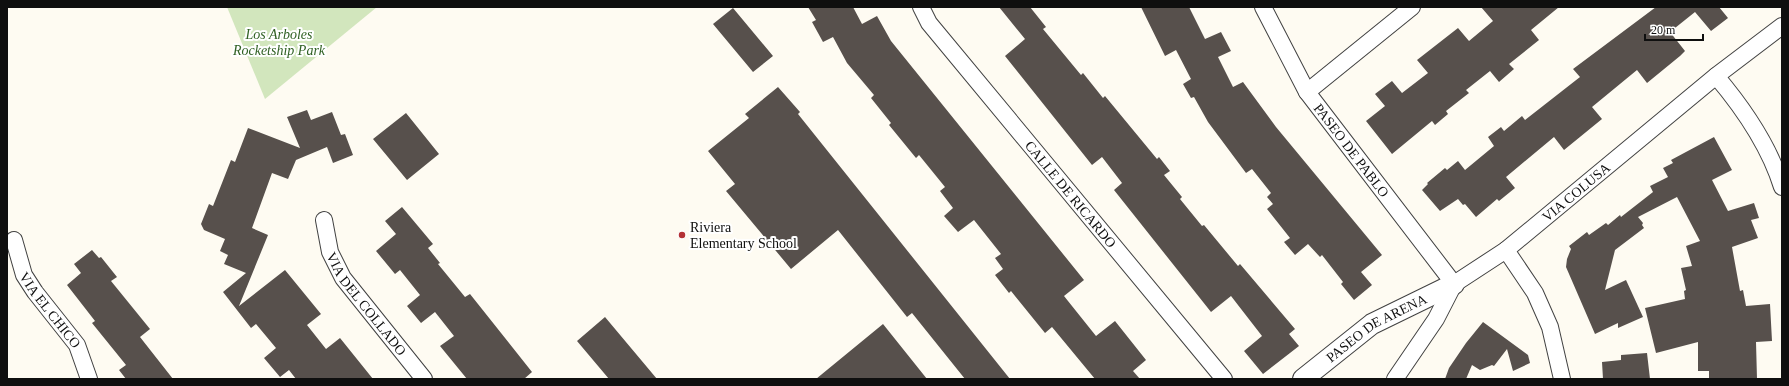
<svg xmlns="http://www.w3.org/2000/svg" width="1789" height="386" viewBox="0 0 1789 386" font-family="Georgia,serif">
<style>
.green{fill:#d2e6bd}
.building{fill:#57504c}
.lines{fill:none;stroke-linecap:round;stroke-linejoin:round}
.minor-casing{stroke:#424242;stroke-width:18}
.tertiary-casing{stroke:#424242;stroke-width:22}
.minor{stroke:#fff;stroke-width:16}
.tertiary{stroke:#fff;stroke-width:20}
.poi-dot{fill:#b43237;stroke:#fff;stroke-width:1.5}
.labels{text-anchor:middle;dominant-baseline:central;stroke-width:4;stroke-linejoin:round;paint-order:stroke}
.park-label{font-size:14px;font-style:italic;fill:#306124;stroke:#fff}
.street-label{font-size:14px;fill:#0f0f0f;stroke:#fff}
.poi-label{font-size:14px;fill:#0f0f0f;stroke:#fff;text-anchor:start}
</style>
<rect width="100%" height="100%" fill="#fefbf2"/>
<path class="green" d="M 227,7 L 377,7 L 265,99 Z"/>
<path class="building" d="M 808,7 L 853,7 L 862,24 L 877,16 L 891,41 L 1084,280 L 1064,296 L 1096,336 L 1115,321 L 1146,360 L 1133,371 L 1140,379 L 1095,379 L 1052,327 L 1045,333 L 1011,291 L 1009,293 L 995,275 L 1003,269 L 995,258 L 1001,254 L 974,220 L 958,232 L 944,216 L 953,208 L 940,191 L 945,187 L 919,155 L 916,158 L 889,125 L 891,123 L 871,98 L 874,95 L 847,63 L 833,37 L 823,42 L 812,22 L 816,20 Z
M 999,7 L 1030,7 L 1046,27 L 1043,29 L 1081,75 L 1083,73 L 1103,98 L 1105,96 L 1157,159 L 1159,157 L 1170,171 L 1164,175 L 1182,197 L 1180,199 L 1202,226 L 1204,225 L 1238,266 L 1240,264 L 1295,329 L 1289,334 L 1299,346 L 1263,374 L 1244,351 L 1262,336 L 1231,296 L 1211,312 L 1114,190 L 1122,183 L 1102,157 L 1092,165 L 1005,56 L 1025,39 Z
M 1141,7 L 1189,7 L 1205,39 L 1221,32 L 1231,51 L 1218,57 L 1233,87 L 1243,82 L 1276,127 L 1382,255 L 1361,272 L 1372,285 L 1354,300 L 1341,284 L 1343,282 L 1322,255 L 1320,257 L 1308,244 L 1295,255 L 1284,242 L 1290,238 L 1267,209 L 1273,204 L 1267,197 L 1271,193 L 1252,169 L 1246,173 L 1208,122 L 1194,97 L 1191,98 L 1183,84 L 1191,79 L 1176,50 L 1165,56 Z
M 1481,7 L 1559,7 L 1531,30 L 1539,40 L 1509,64 L 1514,69 L 1499,82 L 1490,71 L 1466,90 L 1469,93 L 1446,111 L 1448,114 L 1435,125 L 1432,121 L 1392,154 L 1366,121 L 1385,106 L 1375,94 L 1392,81 L 1402,93 L 1428,73 L 1417,60 L 1458,28 L 1469,41 L 1493,21 Z
M 1656,7 L 1719,7 L 1728,18 L 1711,31 L 1695,12 L 1670,32 L 1685,51 L 1680,56 L 1647,83 L 1637,70 L 1592,107 L 1602,119 L 1564,150 L 1554,137 L 1506,177 L 1515,188 L 1499,201 L 1497,199 L 1476,217 L 1465,204 L 1463,205 L 1458,199 L 1440,211 L 1422,190 L 1428,184 L 1427,183 L 1445,168 L 1447,170 L 1458,161 L 1465,170 L 1494,146 L 1488,137 L 1501,127 L 1504,131 L 1522,116 L 1525,120 L 1580,77 L 1573,69 Z
M 733,8 L 773,56 L 753,72 L 713,24 Z
M 778,87 L 800,112 L 798,114 L 1010,379 L 965,379 L 912,313 L 907,317 L 838,230 L 791,269 L 726,191 L 735,184 L 708,151 L 749,118 L 745,114 Z
M 307,110 L 311,120 L 332,112 L 341,135 L 345,134 L 353,155 L 333,163 L 327,147 L 296,160 L 288,179 L 272,173 L 252,228 L 268,235 L 239,306 L 285,270 L 321,314 L 307,325 L 326,349 L 340,338 L 373,379 L 296,379 L 289,370 L 280,377 L 264,358 L 276,348 L 256,324 L 251,328 L 223,292 L 246,273 L 224,264 L 228,255 L 220,251 L 225,239 L 204,230 L 201,224 L 209,204 L 213,206 L 231,160 L 235,162 L 248,128 L 300,148 L 287,117 Z
M 406,113 L 439,154 L 407,180 L 373,139 Z
M 1714,137 L 1732,170 L 1712,180 L 1728,211 L 1754,203 L 1759,218 L 1751,220 L 1758,238 L 1732,247 L 1740,291 L 1743,290 L 1746,306 L 1770,304 L 1772,341 L 1756,342 L 1757,379 L 1709,379 L 1709,371 L 1698,371 L 1698,342 L 1656,353 L 1645,308 L 1685,299 L 1684,291 L 1686,290 L 1681,268 L 1692,266 L 1686,246 L 1700,241 L 1677,197 L 1638,217 L 1643,223 L 1642,225 L 1644,228 L 1615,250 L 1605,290 L 1626,280 L 1643,317 L 1618,328 L 1618,323 L 1595,334 L 1566,267 L 1567,259 L 1571,249 L 1569,246 L 1587,232 L 1589,235 L 1606,223 L 1608,225 L 1620,215 L 1621,217 L 1653,192 L 1650,186 L 1668,177 L 1663,168 L 1673,163 L 1671,160 Z
M 402,207 L 433,244 L 428,248 L 440,263 L 438,264 L 465,297 L 470,294 L 532,372 L 524,379 L 467,379 L 440,346 L 454,336 L 435,312 L 421,323 L 407,306 L 420,295 L 400,270 L 395,274 L 376,251 L 396,234 L 385,221 Z
M 92,250 L 99,258 L 101,257 L 117,277 L 111,281 L 150,329 L 140,337 L 173,379 L 126,379 L 119,370 L 126,365 L 92,323 L 95,321 L 67,285 L 81,273 L 74,264 Z
M 605,317 L 657,379 L 609,379 L 577,341 Z
M 1483,322 L 1528,355 L 1530,363 L 1513,371 L 1507,349 L 1494,366 L 1492,365 L 1480,370 L 1472,365 L 1466,379 L 1445,379 L 1449,368 L 1466,343 Z
M 883,324 L 927,379 L 816,379 Z
M 1647,353 L 1650,379 L 1603,379 L 1602,362 L 1621,360 L 1621,355 Z"/>
<g class="lines">
<defs>
<g id="minor">
<path id="s1" d="M 921,7 L 929,23 L 1224,379"/>
<path id="s2" d="M 1263,7 L 1307,92 L 1454,284"/>
<path d="M 1716,76 C 1744,109 1769,145 1782,187"/>
<path d="M 1307,92 L 1412,7"/>
<path id="s3" d="M 324,220 L 330,252 L 343,278 L 424,379"/>
<path id="s4" d="M 14,240 L 24,275 L 35,292 L 77,345 L 89,379"/>
<path d="M 1506,250 L 1535,293 L 1550,327 L 1562,379"/>
<path id="s5" d="M 1395,379 L 1436,319 L 1454,284 L 1506,250 L 1716,76 L 1782,26"/>
</g>
<g id="tertiary">
<path id="s6" d="M 1303,379 L 1372,324 L 1454,284"/>
</g>
</defs>
<use href="#minor" class="minor-casing"/>
<use href="#tertiary" class="tertiary-casing"/>
<use href="#minor" class="minor"/>
<use href="#tertiary" class="tertiary"/>
</g>
<circle class="poi-dot" cx="682" cy="235" r="4"/>
<g class="labels">
<g class="park-label">
<text x="279" y="34">Los Arboles<tspan x="279" dy="16">Rocketship Park</tspan></text>
</g>
<g class="street-label">
<text stroke="none"><textPath href="#s2" startOffset="169">PASEO DE PABLO</textPath></text>
<text stroke="none"><textPath href="#s5" startOffset="265">VIA COLUSA</textPath></text>
<text stroke="none"><textPath href="#s1" startOffset="240">CALLE DE RICARDO</textPath></text>
<text stroke="none"><textPath href="#s3" startOffset="96">VIA DEL COLLADO</textPath></text>
<text stroke="none"><textPath href="#s4" startOffset="80">VIA EL CHICO</textPath></text>
<text stroke="none"><textPath href="#s6" startOffset="90">PASEO DE ARENA</textPath></text>
</g>
<g class="poi-label">
<text x="690" y="227">Riviera<tspan x="690" dy="16">Elementary School</tspan></text>
</g>
</g>
<rect width="1789" height="386" fill="none" stroke="#0f0f0f" stroke-width="16"/>
<path d="M1645 34v6h58v-6" fill="none" stroke="#0f0f0f" stroke-width="2"/>
<text x="1651" y="34" font-size="12" fill="#0f0f0f" stroke="#ffffff" stroke-width="3" paint-order="stroke">20 m</text>
</svg>
